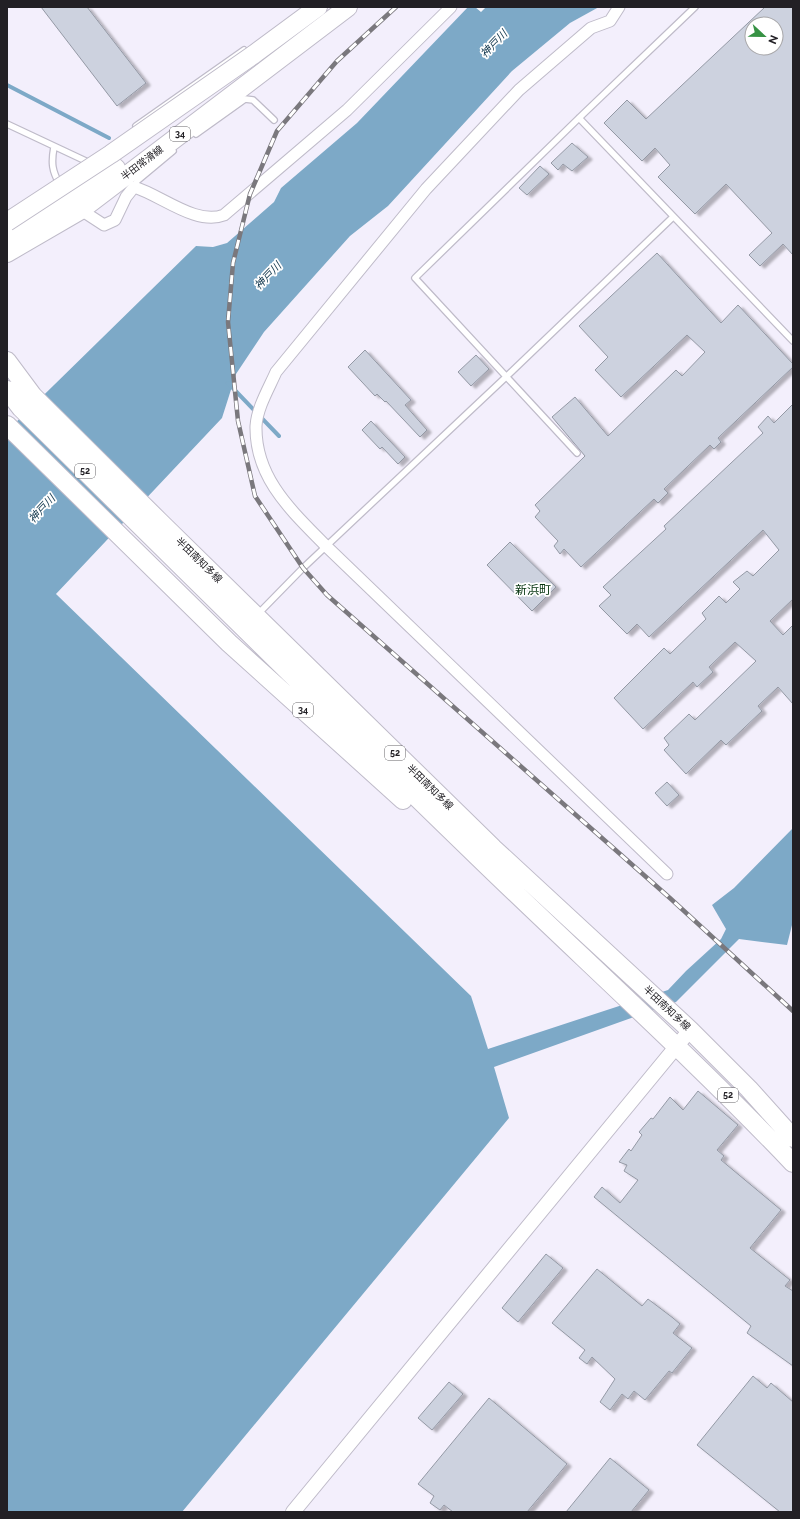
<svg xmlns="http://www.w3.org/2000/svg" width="800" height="1519" viewBox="0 0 800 1519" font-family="Raleway,'Noto Sans JP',sans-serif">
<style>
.built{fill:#f3effc;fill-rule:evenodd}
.water{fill:#7da9c7}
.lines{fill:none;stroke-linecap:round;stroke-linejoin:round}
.stream{stroke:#7da9c7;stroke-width:4}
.building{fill:#cdd2df;stroke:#9499a5;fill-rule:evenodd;filter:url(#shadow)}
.service-casing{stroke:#bfbbc9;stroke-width:8}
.minor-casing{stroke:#bfbbc9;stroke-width:13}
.tertiary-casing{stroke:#bfbbc9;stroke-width:16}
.primary-casing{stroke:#bfbbc9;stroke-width:20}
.service{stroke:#fff;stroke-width:5.5}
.minor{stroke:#fff;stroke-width:11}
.tertiary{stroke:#fff;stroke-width:14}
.primary{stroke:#fff;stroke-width:18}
.rail-casing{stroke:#7a787d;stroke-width:4.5}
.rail{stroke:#fff;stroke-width:3;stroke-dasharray:9;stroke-linecap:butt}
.primary-bridge-casing{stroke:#bfbbc9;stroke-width:20;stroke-linecap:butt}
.primary-bridge{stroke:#fff;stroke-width:18}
.labels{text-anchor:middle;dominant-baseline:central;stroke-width:3.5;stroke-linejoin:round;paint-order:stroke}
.shield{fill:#fff;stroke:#646366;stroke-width:1}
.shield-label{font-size:9px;font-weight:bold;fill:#222025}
.street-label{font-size:10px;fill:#222025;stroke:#fff}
.water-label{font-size:11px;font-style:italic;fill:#153a50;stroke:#fff}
.quarter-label{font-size:12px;fill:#04330e;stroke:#fff}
</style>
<defs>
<filter id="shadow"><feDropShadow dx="4.5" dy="2.5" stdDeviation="1" flood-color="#0004"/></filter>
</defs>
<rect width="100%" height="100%" fill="#faf9fe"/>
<path class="built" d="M 7,7 L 468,7 L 357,123 L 281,188 L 274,202 L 227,243 L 213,247 L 196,246 L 7,431 Z
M 599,7 L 793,7 L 793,1512 L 182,1512 L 509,1118 L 471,996 L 56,594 L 222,418 L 236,374 L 264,332 L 350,236 L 388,206 L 512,71 L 570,23 ZM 752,24 L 776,24 L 776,48 L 752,48 Z"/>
<path class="water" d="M 468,7 L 475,7 L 481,12 L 486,7 L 599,7 L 570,23 L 512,71 L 388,206 L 350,236 L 264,332 L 236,374 L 222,418 L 56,594 L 471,996 L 488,1049 L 668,990 L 686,971 L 721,939 L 726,929 L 712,905 L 734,888 L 793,828 L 793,921 L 787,945 L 739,939 L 676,1002 L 494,1067 L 509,1118 L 182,1512 L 7,1512 L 7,431 L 196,246 L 213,247 L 227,243 L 274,202 L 281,188 L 357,123 Z"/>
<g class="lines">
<path class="stream" d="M 7,85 L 109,138
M 228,383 L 279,436"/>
</g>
<path class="building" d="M 41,7 L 87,7 L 146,83 L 117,106 Z
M 765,7 L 793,7 L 793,255 L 783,244 L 760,266 L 749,255 L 772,233 L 726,184 L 695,214 L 658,177 L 670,165 L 655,148 L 642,161 L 604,123 L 627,100 L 646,119 ZM 752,24 L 776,24 L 776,48 L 752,48 Z
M 572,143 L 588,157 L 572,171 L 563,164 L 558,170 L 551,163 Z
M 540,166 L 549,174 L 527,195 L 519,188 Z
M 657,253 L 721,323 L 738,305 L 793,364 L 793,367 L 718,438 L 721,442 L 714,449 L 710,445 L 664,489 L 668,493 L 658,503 L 654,499 L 581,567 L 564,549 L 560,554 L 554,546 L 558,541 L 535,517 L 540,511 L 535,505 L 585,456 L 552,417 L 575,397 L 608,436 L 676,370 L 682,376 L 705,352 L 687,335 L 621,397 L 595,370 L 608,357 L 579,326 Z
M 365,350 L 411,400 L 405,405 L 427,430 L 420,437 L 386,401 L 385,402 L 377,394 L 375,396 L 348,367 Z
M 476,355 L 489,369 L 471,386 L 458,372 Z
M 793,404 L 793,599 L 770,621 L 783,635 L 793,625 L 793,704 L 778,687 L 758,706 L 762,711 L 726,745 L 721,740 L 686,774 L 664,750 L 669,745 L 664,738 L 689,714 L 695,720 L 756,661 L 735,642 L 709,667 L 713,672 L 697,687 L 693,682 L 643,729 L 614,698 L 664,648 L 670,654 L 706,619 L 702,613 L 719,596 L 726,603 L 740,589 L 733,582 L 747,571 L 753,576 L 779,550 L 763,530 L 649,637 L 637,624 L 627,634 L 599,606 L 611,595 L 603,587 L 666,529 L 664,526 L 763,433 L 758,427 L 768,416 L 774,423 Z
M 371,421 L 405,457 L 398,464 L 382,447 L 380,449 L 362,430 Z
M 510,542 L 556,587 L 532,611 L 487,565 Z
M 667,782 L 679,795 L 667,806 L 655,793 Z
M 698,1091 L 738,1125 L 717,1150 L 724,1156 L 721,1160 L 781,1210 L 750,1248 L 790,1280 L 785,1286 L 793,1291 L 793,1366 L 747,1333 L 751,1326 L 594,1197 L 602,1187 L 620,1203 L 638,1180 L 624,1171 L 627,1165 L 619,1162 L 629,1149 L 631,1151 L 642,1135 L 639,1132 L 651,1118 L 653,1119 L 670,1097 L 683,1110 Z
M 546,1254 L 563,1268 L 518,1322 L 502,1308 Z
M 597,1269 L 642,1306 L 648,1299 L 673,1318 L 680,1324 L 673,1333 L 692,1348 L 672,1373 L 669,1371 L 645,1400 L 634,1391 L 628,1399 L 622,1394 L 610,1410 L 600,1402 L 615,1379 L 592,1357 L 587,1364 L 579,1358 L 585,1350 L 552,1323 Z
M 753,1376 L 767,1388 L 771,1383 L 793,1402 L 793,1512 L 780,1512 L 697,1445 Z
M 449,1382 L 463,1394 L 432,1430 L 418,1418 Z
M 489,1398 L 567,1464 L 527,1512 L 453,1512 L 444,1505 L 440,1510 L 430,1503 L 434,1496 L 418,1484 Z
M 610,1458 L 649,1490 L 631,1512 L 566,1512 Z"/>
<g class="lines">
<defs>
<path id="service" d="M 579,118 L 793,341
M 7,124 L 90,163
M 136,126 L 244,50
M 196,134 L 245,99 L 253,100 L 274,120
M 54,147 C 51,163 52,171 60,185
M 134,187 L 137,181 L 173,151
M 577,453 L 415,278 L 579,118 L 695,7
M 257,615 L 303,568 L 507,376 L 673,217"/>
<path id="minor" d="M 619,7 L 610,21 L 591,28 L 519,90 L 426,189 L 276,372 C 269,388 257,408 256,426 C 255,479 293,512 326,546 L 667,874
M 81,210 L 104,225 L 115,220 L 126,197 L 134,187 C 161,195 196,226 224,215 L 347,110 L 451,7"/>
<path id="tertiary" d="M 293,1512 L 690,1030"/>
<path id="primary" d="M 253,55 L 318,7
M 7,238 L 66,204 L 116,168
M 7,253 L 81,210 L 348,7
M 7,361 L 33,396 L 160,522 L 493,848 L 690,1030 L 749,1089 L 793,1138
M 7,390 L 21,408 C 173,558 324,708 478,857 C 583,959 692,1057 793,1163
M 7,425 L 229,643 L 403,800"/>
</defs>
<use href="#service" class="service-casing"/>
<use href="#minor" class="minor-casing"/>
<use href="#tertiary" class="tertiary-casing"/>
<use href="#primary" class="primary-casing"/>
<use href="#service" class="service"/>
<use href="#minor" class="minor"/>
<use href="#tertiary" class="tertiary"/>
<use href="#primary" class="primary"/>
<defs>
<path id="rail" d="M 396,7 L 337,61 L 277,131 L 250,194 L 233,263 L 228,322 L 238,421 L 255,496 L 303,568 L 327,595 L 671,899 L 793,1011"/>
</defs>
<use href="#rail" class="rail-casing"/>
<use href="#rail" class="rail"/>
<defs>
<path id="primary-bridge" d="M 7,222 L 111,154 L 253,55"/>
</defs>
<use href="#primary-bridge" class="primary-bridge-casing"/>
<use href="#primary-bridge" class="primary-bridge"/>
</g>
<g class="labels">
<g class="shield">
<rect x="170" y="127" width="20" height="14" rx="3"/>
<rect x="75" y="464" width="20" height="14" rx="3"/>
<rect x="293" y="703" width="20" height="14" rx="3"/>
<rect x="385" y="746" width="20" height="14" rx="3"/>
<rect x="718" y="1088" width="20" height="14" rx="3"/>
</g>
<g class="shield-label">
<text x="180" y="134">34</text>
<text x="85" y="471">52</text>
<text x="303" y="710">34</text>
<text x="395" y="753">52</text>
<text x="728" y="1095">52</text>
</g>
<g class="street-label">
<text transform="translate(142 163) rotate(-37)">半田常滑線</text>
<text transform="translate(199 560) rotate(44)">半田南知多線</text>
<text transform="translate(430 787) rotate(44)">半田南知多線</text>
<text transform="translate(667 1008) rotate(43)">半田南知多線</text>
</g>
<g class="water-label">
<text transform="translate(494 44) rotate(-46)">神戸川</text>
<text transform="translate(268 276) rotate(-46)">神戸川</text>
<text transform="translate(42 509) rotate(-47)">神戸川</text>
</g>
<g class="quarter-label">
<text x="533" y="590">新浜町</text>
</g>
</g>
<rect width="800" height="1519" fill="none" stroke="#222025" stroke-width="16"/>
<g transform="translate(764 36) rotate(112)"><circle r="19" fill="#ffffff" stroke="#a7a6a8"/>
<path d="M0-3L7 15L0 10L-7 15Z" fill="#369244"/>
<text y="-6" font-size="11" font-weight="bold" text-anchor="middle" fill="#222025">N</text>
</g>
</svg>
